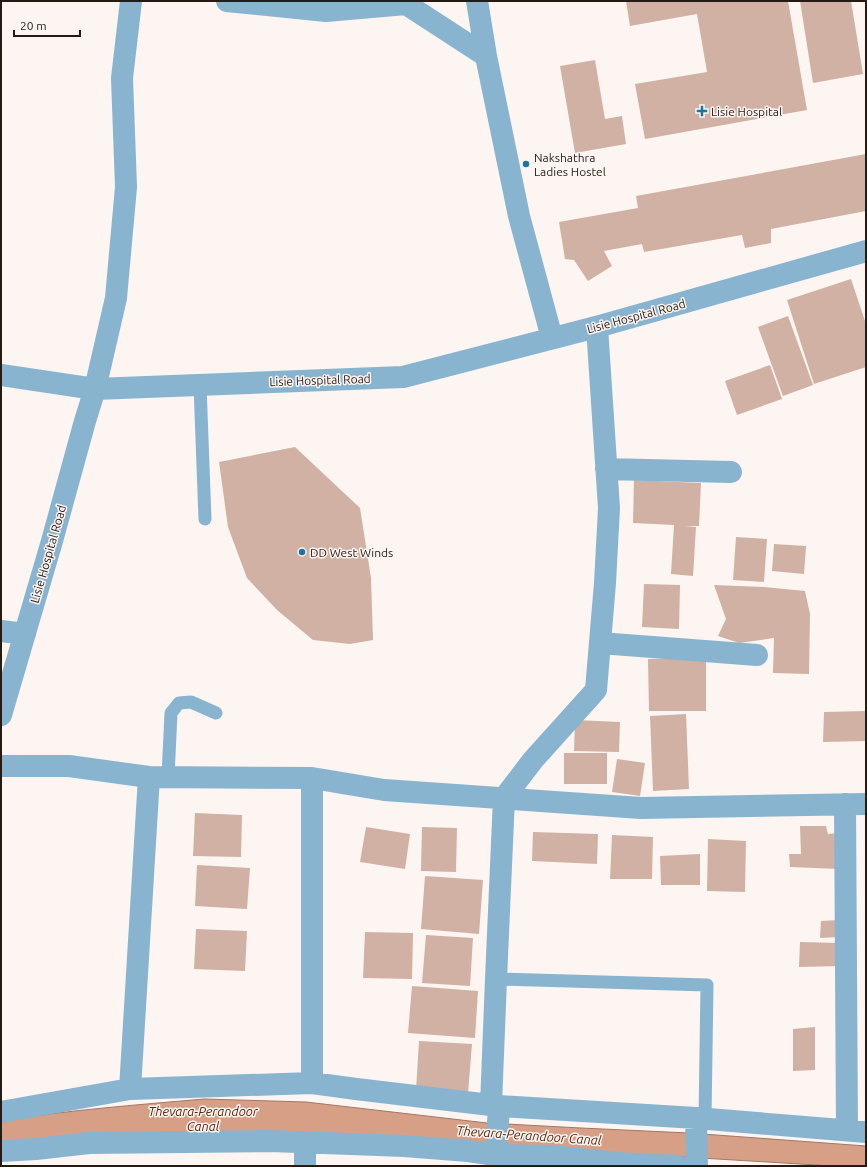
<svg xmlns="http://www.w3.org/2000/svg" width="867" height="1167" viewBox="0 0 867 1167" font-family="Ubuntu,sans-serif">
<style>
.water{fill:#d89f87;stroke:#a37765}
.building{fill:#d1b1a3}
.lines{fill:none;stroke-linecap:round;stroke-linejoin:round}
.service{stroke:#88b4cf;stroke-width:13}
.minor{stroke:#88b4cf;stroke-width:22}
.poi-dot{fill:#1876a3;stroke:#fcf5f2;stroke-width:1.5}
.labels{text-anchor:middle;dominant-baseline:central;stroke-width:3;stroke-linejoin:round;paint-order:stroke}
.poi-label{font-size:12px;fill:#261a15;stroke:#fcf5f2;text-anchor:start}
.street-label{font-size:12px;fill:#261a15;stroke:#fcf5f2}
.water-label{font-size:13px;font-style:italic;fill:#5c270e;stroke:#fcf5f2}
</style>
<rect width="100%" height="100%" fill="#fcf5f2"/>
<path class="water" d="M 204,1099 L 306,1102 L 487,1123 L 581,1128 L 689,1133 L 866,1146 L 866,1166 L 833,1166 L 684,1157 L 1,1146 L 1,1121 C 68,1110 136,1105 204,1099 Z"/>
<path class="building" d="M 626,1 L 788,1 L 807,110 L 645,139 L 635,84 L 707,72 L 697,14 L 630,26 Z
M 800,1 L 851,1 L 863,74 L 813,83 Z
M 595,60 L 605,119 L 622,116 L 626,144 L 575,153 L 560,66 Z
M 866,154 L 866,211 L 771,229 L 771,243 L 745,248 L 742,235 L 644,252 L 642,244 L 604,251 L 612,266 L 588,281 L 574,260 L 565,259 L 559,222 L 638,208 L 636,196 Z
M 851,279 L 866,324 L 866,367 L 814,384 L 787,300 Z
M 788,316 L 813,385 L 783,396 L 758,327 Z
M 770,365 L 782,399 L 737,415 L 725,381 Z
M 295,447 L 360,508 L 371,578 L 373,640 L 350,644 L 313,640 L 277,610 L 247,578 L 228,527 L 219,462 Z
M 634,480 L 701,483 L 699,526 L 685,526 L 696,527 L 693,576 L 671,574 L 674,525 L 633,523 Z
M 736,537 L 767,539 L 764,582 L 733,580 Z
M 774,544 L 806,546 L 804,574 L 772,571 Z
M 644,584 L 680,585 L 679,629 L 642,627 Z
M 714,585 L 764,587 L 805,591 L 810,614 L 809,674 L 773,673 L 774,638 L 739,643 L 718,636 L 726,619 Z
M 706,658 L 706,711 L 649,711 L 648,659 Z
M 866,711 L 866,741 L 823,742 L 824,712 Z
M 686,714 L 689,789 L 653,791 L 650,716 Z
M 575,720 L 620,722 L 619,752 L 574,751 Z
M 564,753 L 607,753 L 607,784 L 564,784 Z
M 617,759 L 645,763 L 640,796 L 612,792 Z
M 195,813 L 242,815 L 241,857 L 193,856 Z
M 800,826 L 826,826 L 828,834 L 838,833 L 839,869 L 790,867 L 789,854 L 801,854 Z
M 366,827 L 410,834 L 405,869 L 360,862 Z
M 422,827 L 457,828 L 456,872 L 421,871 Z
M 533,832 L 598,834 L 597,864 L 532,861 Z
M 612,835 L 653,837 L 652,879 L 610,879 Z
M 708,839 L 746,841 L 745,892 L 707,891 Z
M 700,854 L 700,885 L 661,885 L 660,856 Z
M 197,865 L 250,868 L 247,909 L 195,906 Z
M 425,876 L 483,880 L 479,934 L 421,929 Z
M 840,920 L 840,937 L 820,938 L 821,921 Z
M 196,929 L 247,931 L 245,971 L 194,969 Z
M 365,932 L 413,933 L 412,979 L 363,978 Z
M 426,935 L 473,938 L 470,986 L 422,983 Z
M 800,942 L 840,943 L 841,966 L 799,967 Z
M 412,986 L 478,991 L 475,1038 L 408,1033 Z
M 815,1027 L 815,1070 L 793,1071 L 793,1029 Z
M 419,1041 L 472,1044 L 468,1093 L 416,1090 Z"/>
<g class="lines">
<path class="service" d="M 200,385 L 205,519
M 168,777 L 171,713 L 179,703 L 191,702 L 216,713
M 496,979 L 707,985 L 705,1119"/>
<path class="minor" d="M 227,1 L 326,11 L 406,4 L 486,56 L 519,216 L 552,338
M 477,1 L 486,56
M 1,375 L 95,389 L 116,298 L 126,187 L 122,78 L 131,1
M 606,469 L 731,472
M 1,631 L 25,634
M 600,643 L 757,655
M 1,715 L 52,541 L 85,421 L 95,389 L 403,377 L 600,326 L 866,251
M 1,766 L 69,766 L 149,777 L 312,778 L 384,790 L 641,808 L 866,804
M 845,804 L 847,1130
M 312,1083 L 312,778
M 130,1089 L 149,777
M 491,1105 L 496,979 L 504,798 L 533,760 L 596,690 L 605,583 L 609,508 L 597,327
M 1,1112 L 130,1089 L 312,1083 L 356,1089 L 499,1106 L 696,1118 L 866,1132
M 696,1118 L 697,1166
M 305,1142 L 305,1166
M 1,1151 L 36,1149 L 89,1143 L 271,1141 L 404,1146 L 468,1151 L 496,1155 L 552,1156 L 617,1163 L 678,1166
M 497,1166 L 496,1155 L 499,1106"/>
</g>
<g class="poi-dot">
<path d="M700 105h4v4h4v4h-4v4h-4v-4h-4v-4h4z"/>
<circle cx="526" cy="164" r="4"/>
<circle cx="302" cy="552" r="4"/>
</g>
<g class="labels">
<g class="poi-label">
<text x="711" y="111">Lisie Hospital</text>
<text x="534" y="157">Nakshathra<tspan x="534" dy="14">Ladies Hostel</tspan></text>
<text x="310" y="552">DD West Winds</text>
</g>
<g class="street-label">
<text transform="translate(636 316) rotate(-15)">Lisie Hospital Road</text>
<text transform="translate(320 380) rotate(-2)">Lisie Hospital Road</text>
<text transform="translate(48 554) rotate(-74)">Lisie Hospital Road</text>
</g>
<g class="water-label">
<text x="203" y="1111">Thevara-Perandoor<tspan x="203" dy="15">Canal</tspan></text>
<text transform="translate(529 1135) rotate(4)">Thevara-Perandoor Canal</text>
</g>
</g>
<rect width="867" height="1167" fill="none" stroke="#261a15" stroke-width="4"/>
<path d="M14 30v6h66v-6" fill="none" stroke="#261a15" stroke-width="2"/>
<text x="20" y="30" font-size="12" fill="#261a15" stroke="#fcf5f2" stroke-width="3" paint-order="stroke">20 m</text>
</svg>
